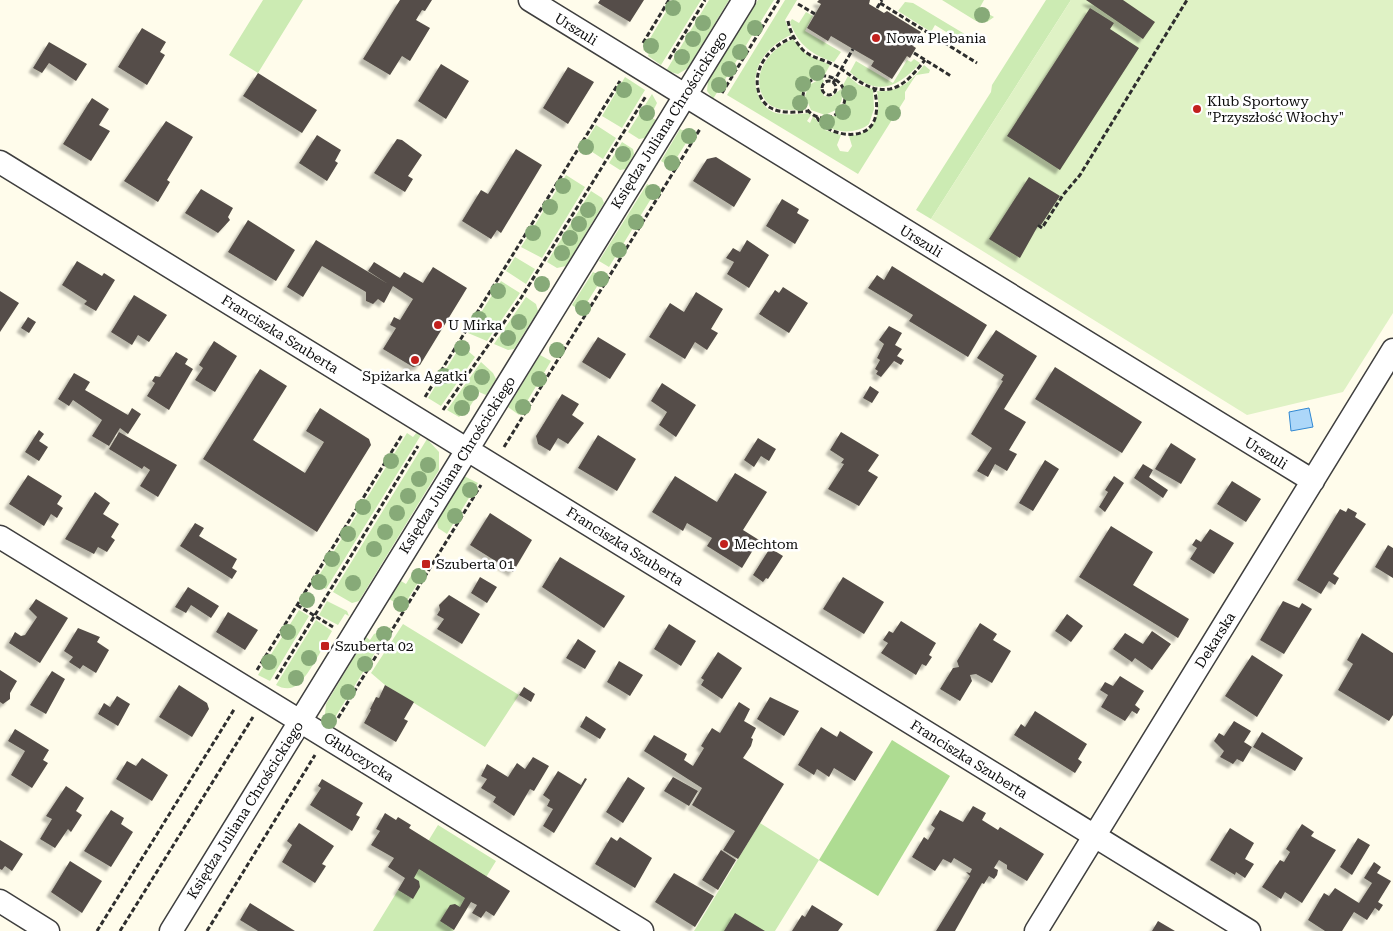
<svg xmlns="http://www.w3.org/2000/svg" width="1393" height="931" viewBox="0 0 1393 931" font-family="'Roboto Serif',serif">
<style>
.green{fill:#ccebb3}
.forest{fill:#aedc92}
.pitch{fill:#dff2c5}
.water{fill:#add7f9;stroke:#3188d3}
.building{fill:#554e48;filter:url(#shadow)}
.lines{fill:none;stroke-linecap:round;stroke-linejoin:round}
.minor-casing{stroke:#3f3f3f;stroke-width:25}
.path{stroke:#2e2e2e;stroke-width:3;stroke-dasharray:5 2.5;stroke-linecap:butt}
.minor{stroke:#fff;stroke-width:22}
.tree{fill:#87aa78}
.poi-dot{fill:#c2211e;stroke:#fff;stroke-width:2}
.labels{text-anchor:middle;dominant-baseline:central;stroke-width:5;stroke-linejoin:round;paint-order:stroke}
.street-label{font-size:14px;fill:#0c0c0c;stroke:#fff}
.poi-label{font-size:14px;fill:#0c0c0c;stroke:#fff;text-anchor:start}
</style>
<defs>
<filter id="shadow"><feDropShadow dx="-4.5" dy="4.5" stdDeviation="1" flood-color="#0004"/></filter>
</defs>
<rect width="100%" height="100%" fill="#fffceb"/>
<path class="green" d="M 263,0 L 303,0 L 258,73 L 229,55 Z
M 673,0 L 701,0 L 661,65 L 648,56 L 649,53 L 643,50 Z
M 709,0 L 729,0 L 688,68 L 678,74 L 666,71 Z
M 758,0 L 774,0 L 713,99 L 707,91 L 708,81 Z
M 785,0 L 797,0 L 785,20 L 791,35 C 768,45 748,69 758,95 C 761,102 766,109 773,112 C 784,116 798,114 809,113 L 811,115 L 807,121 L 810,123 L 813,116 L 825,130 L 841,135 L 837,145 L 840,151 L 848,152 L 852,146 L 849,136 C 876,134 881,114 877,91 C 898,93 912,81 924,65 L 930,70 L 929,73 L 916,75 L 905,92 L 905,99 L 858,174 L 727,95 Z
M 942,0 L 984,0 L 979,9 L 994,17 L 987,22 L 976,21 Z
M 1046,0 L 1071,0 L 931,219 L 916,210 L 991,92 L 992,85 Z
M 905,2 L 913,3 L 963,33 L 966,36 L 964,43 L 935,25 L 931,32 L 898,11 Z
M 806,12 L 813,16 L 805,31 L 841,52 L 834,62 C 812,55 798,45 790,22 L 792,19 L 799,23 Z
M 793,39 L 806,54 L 830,65 L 825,74 C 806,74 796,93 805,109 C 795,110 783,111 774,107 C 767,104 764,99 761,92 C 753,69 773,47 793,39 Z
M 914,59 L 920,63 C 898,88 876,97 850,72 L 856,61 L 893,83 L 907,60 L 911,62 Z
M 848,76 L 859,85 L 873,89 L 874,109 L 869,124 C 856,135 829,134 820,119 C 840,120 852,102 843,85 Z
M 625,77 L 645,90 L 622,128 L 602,116 Z
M 822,78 L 824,81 L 820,87 L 824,96 L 831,97 L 841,89 L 842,99 L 838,109 L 825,115 L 811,110 L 805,96 L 809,85 Z
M 652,94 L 657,103 L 650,117 L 656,120 L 645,138 L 639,139 L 628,132 Z
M 596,125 L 616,138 L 603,159 L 583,146 Z
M 680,129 L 691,135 L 671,167 L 661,161 Z
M 622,142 L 633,149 L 634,154 L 626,169 L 620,170 L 609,163 Z
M 566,175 L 585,187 L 542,258 L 521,247 Z
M 647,184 L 657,189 L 609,267 L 599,261 Z
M 591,191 L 602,198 L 604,203 L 566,266 L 557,268 L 547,262 Z
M 515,257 L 535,269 L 526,284 L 506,271 Z
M 593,272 L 603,277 L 581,312 L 572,305 Z
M 501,281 L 520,293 L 487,341 L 468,333 Z
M 526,297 L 536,304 L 538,311 L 514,349 L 508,350 L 494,344 Z
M 461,345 L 475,357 L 441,406 L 428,398 Z
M 540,355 L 551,361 L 519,415 L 508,407 Z
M 481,362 L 493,373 L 496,379 L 486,395 L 479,392 L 469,408 L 459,417 L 447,410 Z
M 417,432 L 421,435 L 326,589 L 315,582 L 407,433 L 413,437 Z
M 427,439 L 439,452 L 439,470 L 359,601 L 352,603 L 333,592 Z
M 464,476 L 478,483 L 447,534 L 438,528 L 437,521 Z
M 415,569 L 424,573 L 403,607 L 389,599 L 401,581 L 406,584 Z
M 327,601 L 347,611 L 349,616 L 345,614 L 338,625 L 319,615 Z
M 299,610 L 309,616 L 270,681 L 258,675 Z
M 316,620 L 332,631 C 323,646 311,673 298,684 C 292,690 283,689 276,685 Z
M 403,624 L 519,695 L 485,747 L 385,685 L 371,673 Z
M 391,627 L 329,727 L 325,714 L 326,704 L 366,637 L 370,640 L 374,634 Z
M 760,823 L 819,860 L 775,931 L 694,931 Z
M 438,825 L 496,861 L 453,931 L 373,931 Z"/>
<path class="forest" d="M 892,740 L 950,776 L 878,896 L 819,860 Z"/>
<path class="pitch" d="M 1071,0 L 1393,0 L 1393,313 L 1343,392 L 1247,415 L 931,219 Z"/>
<path class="water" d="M 1309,408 L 1313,427 L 1291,431 L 1289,412 Z"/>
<path class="building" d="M 400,0 L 432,0 L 425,11 L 422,10 L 416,20 L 430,28 L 410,61 L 402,56 L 390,75 L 363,59 Z
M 600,0 L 644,0 L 630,22 L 598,3 Z
M 819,0 L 870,0 L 869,4 L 884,13 L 887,11 L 921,32 L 913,46 L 916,48 L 910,58 L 907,56 L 892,79 L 871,66 L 874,61 L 853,49 L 831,36 L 828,41 L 807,28 L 821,4 L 817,2 Z
M 1086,0 L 1123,0 L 1155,22 L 1143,39 Z
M 1090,8 L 1114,23 L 1110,29 L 1139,48 L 1060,170 L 1007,136 Z
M 142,28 L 166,42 L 160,52 L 165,55 L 147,85 L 118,67 Z
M 49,42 L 87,64 L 76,81 L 49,63 L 42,73 L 33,68 Z
M 441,64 L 469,81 L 446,119 L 418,101 Z
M 568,67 L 594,82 L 568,124 L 543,108 Z
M 258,73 L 317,110 L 302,133 L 243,96 Z
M 92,98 L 109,109 L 99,125 L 110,131 L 91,161 L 63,144 Z
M 166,121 L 193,137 L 167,180 L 170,182 L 158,202 L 124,181 Z
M 317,135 L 341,150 L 335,161 L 338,163 L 327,181 L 299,163 Z
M 397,139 L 402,140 L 422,155 L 408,176 L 413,179 L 405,192 L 374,173 Z
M 516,149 L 542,165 L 501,233 L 497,230 L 491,239 L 462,221 L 481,190 L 488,194 Z
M 716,157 L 751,179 L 734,207 L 693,181 L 707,159 Z
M 1029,177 L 1060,196 L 1041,225 L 1039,224 L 1020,258 L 989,239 Z
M 201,189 L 233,208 L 228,217 L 230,220 L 218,233 L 185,213 Z
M 782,199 L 799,209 L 797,213 L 809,220 L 795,244 L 766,226 Z
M 248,220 L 295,250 L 276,281 L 228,252 Z
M 316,240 L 388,284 L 368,271 L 374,262 L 400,278 L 404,272 L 423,283 L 433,267 L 467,288 L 420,365 L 413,367 L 383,349 L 396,328 L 390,325 L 394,317 L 400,320 L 413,299 L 393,286 L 384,303 L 378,299 L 373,304 L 366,301 L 366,292 L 322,266 L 303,297 L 287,287 Z
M 747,240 L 769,255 L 749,288 L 727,274 L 734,262 L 726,258 L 733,248 L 740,252 Z
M 77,261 L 102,276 L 104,273 L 115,280 L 96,311 L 84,304 L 87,301 L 62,285 Z
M 892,266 L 987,325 L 968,357 L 909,321 L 913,315 L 868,288 L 877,275 L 884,280 Z
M 783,287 L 808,303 L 789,333 L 759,314 L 775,290 L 779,293 Z
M 0,291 L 19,303 L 0,332 Z
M 696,292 L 723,309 L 711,329 L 718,333 L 707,350 L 695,342 L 685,359 L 649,337 L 670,303 L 684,312 Z
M 134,295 L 167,315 L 149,342 L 138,335 L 132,345 L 111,332 Z
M 28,317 L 36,322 L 29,333 L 21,328 Z
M 889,326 L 902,333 L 895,345 L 902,349 L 897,356 L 904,360 L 901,365 L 894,361 L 881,377 L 876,374 L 878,371 L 875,369 L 880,360 L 877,358 L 884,344 L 879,340 Z
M 996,330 L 1037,356 L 1004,409 L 1026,422 L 1009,450 L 1017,454 L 1007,471 L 995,464 L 988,477 L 977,471 L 992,448 L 971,434 L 1003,381 L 1001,380 L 1004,375 L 977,358 Z
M 598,337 L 626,354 L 610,379 L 582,362 Z
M 214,341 L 237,356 L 215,392 L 195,380 L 203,368 L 199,365 Z
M 176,352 L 188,359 L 185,364 L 193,369 L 169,410 L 147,396 L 155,383 L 152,381 L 155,376 L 160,377 Z
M 1055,367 L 1142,422 L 1122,453 L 1035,399 Z
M 260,369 L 287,386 L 253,440 L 305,473 L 324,442 L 306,431 L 320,408 L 369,439 L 371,445 L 317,532 L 203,459 Z
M 74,373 L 90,382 L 85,390 L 128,415 L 132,408 L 141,414 L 128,434 L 120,428 L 109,446 L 92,436 L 102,420 L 73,400 L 69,406 L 58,399 Z
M 662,383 L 696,405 L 676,437 L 659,425 L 667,412 L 651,401 Z
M 870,386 L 879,392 L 872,403 L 863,398 Z
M 562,394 L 579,404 L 572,415 L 584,423 L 568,444 L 558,438 L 550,451 L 538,444 L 536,436 Z
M 39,430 L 44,434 L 39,441 L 48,447 L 39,461 L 25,452 Z
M 119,432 L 177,465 L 158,497 L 140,486 L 150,470 L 144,466 L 142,469 L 109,449 Z
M 841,432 L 879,455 L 868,471 L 878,477 L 859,506 L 828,489 L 844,464 L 841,463 L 844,459 L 830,450 Z
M 598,435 L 636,459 L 617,491 L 578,468 Z
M 758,438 L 776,449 L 769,461 L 761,456 L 754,467 L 744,460 Z
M 1171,443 L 1196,459 L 1181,484 L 1155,469 Z
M 1045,460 L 1059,469 L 1033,511 L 1019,503 Z
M 1143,464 L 1153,470 L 1149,477 L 1168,490 L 1163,498 L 1134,478 Z
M 735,473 L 767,492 L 743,530 L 759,540 L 742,568 L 707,546 L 712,538 L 687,523 L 683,531 L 652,512 L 675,476 L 717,502 Z
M 28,475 L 62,496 L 57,504 L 63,508 L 57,518 L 51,514 L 44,526 L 9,504 Z
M 1114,476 L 1124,483 L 1105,512 L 1099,507 L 1108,492 L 1105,490 Z
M 1232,481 L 1261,499 L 1246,522 L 1217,504 Z
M 95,492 L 110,503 L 103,514 L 119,524 L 111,537 L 115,540 L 107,552 L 98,547 L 94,554 L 65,539 Z
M 1348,508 L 1357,513 L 1355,517 L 1366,524 L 1333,574 L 1339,578 L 1335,585 L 1329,581 L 1321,594 L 1297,580 L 1340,509 L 1346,512 Z
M 490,513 L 532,540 L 513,572 L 470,545 Z
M 195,523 L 204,528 L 199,536 L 237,559 L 232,568 L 237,571 L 232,579 L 180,546 Z
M 1111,526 L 1153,552 L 1133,585 L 1189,619 L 1178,638 L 1079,577 Z
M 1210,529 L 1234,543 L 1214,574 L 1190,559 L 1197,548 L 1192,545 L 1196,539 L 1201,542 Z
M 1388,545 L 1393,548 L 1393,578 L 1375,567 Z
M 770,548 L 783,556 L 768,579 L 766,578 L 763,582 L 753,575 Z
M 560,557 L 625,596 L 604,628 L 542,587 Z
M 480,577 L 497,587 L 487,603 L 471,593 Z
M 843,577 L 884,602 L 864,634 L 823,609 Z
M 188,587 L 219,606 L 211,618 L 191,605 L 186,613 L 175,607 Z
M 449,595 L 480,614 L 462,644 L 437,629 L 444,619 L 437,615 L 440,610 L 439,605 Z
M 36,599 L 68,618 L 40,663 L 9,643 L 15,632 L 21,636 L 25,635 L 37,617 L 29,609 Z
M 1283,601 L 1299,608 L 1302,603 L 1312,609 L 1284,654 L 1260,640 Z
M 228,612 L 258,630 L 245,650 L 216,632 Z
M 1067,614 L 1083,626 L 1071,642 L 1055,631 Z
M 901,621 L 936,643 L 929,655 L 932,657 L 926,666 L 922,664 L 916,675 L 881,653 L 888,643 L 883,640 L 889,631 L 893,633 Z
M 980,623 L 997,634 L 993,640 L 1011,651 L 992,683 L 976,674 L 970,675 L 972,681 L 960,701 L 940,689 L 953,668 L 959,667 L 957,661 Z
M 669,624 L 696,641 L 681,666 L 654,649 Z
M 78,628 L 100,637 L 97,642 L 109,650 L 96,673 L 83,665 L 80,669 L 69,662 L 73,657 L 64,651 Z
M 1152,631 L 1171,644 L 1152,670 L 1135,658 L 1132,662 L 1113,649 L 1125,633 L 1143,644 Z
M 1362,633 L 1393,653 L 1393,715 L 1389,721 L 1338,690 L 1353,664 L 1347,660 Z
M 578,639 L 596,651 L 585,669 L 566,658 Z
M 718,652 L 742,668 L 722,699 L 701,685 L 704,680 L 701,678 Z
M 1252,655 L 1283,675 L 1257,717 L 1225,696 Z
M 619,661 L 643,675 L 630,696 L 607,682 Z
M 0,670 L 17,681 L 10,693 L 10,699 L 3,704 L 0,702 Z
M 52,671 L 65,679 L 46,714 L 30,705 Z
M 1120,676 L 1144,691 L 1135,705 L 1140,709 L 1137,714 L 1132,711 L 1125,721 L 1101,707 L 1108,695 L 1100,690 L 1105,682 L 1113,686 Z
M 179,685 L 207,703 L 209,709 L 192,737 L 159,717 Z
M 385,685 L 414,702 L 404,719 L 408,721 L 396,742 L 364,723 L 371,710 L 370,709 L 376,697 L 379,698 Z
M 524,687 L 535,694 L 531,702 L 519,695 Z
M 117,696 L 130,704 L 118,726 L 98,714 L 104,703 L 110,707 Z
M 770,697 L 799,711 L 784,736 L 757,719 Z
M 739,702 L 750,709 L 744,721 L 756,728 L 751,738 L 753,739 L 751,746 L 743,758 L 784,784 L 738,859 L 723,850 L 735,831 L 692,805 L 702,788 L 644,751 L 654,735 L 687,754 L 684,760 L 693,766 L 704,748 L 701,746 L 712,728 L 720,733 Z
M 1035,711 L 1087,744 L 1078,759 L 1082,762 L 1075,773 L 1014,735 L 1021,724 L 1025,727 Z
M 586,716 L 606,729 L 600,739 L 580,727 Z
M 1234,721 L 1251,731 L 1244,742 L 1252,747 L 1243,762 L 1237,759 L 1233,764 L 1220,757 L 1224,751 L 1214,741 L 1219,733 L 1224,736 Z
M 821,727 L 837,737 L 840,731 L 873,752 L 855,781 L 834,768 L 829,777 L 817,769 L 814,775 L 798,765 Z
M 15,729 L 49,750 L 43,760 L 48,763 L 32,788 L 11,775 L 25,751 L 8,741 Z
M 1262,732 L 1303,758 L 1295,771 L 1253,747 Z
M 533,757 L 549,766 L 534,791 L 530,789 L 514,816 L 493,802 L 496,797 L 481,788 L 487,779 L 481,776 L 487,764 L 508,777 L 517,763 L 525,769 Z
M 142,758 L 168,775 L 152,801 L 116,779 L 127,761 L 136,766 Z
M 558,771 L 581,785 L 585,778 L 587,779 L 554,833 L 543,826 L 553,809 L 547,806 L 550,800 L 543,795 Z
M 628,777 L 645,788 L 623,823 L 606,812 Z
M 673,777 L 698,791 L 689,806 L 664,791 Z
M 322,779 L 363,803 L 356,815 L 360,817 L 352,831 L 310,805 L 321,788 L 318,786 Z
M 66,786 L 84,798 L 76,811 L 82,815 L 71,832 L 68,829 L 55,848 L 40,839 L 52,819 L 46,816 Z
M 973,806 L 986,813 L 982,820 L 998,830 L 1000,827 L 1044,854 L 1027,881 L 1007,869 L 1007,865 L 999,860 L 994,868 L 998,870 L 997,875 L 994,879 L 989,876 L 984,884 L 982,883 L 955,931 L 936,931 L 970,876 L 966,872 L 970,873 L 972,869 L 954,858 L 951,863 L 943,859 L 935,871 L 912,857 L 924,837 L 928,840 L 935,828 L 931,825 L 940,810 L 963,822 Z
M 111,810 L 124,818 L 121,824 L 133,832 L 111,867 L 84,851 Z
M 385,813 L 396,820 L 398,817 L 411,825 L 409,828 L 510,891 L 494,916 L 486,911 L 481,918 L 472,913 L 477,905 L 471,902 L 454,930 L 440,921 L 450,905 L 455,904 L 460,907 L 465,898 L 419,869 L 414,878 L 419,881 L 420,887 L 413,899 L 398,890 L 405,878 L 388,867 L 394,858 L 371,845 L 380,831 L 376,829 Z
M 299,823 L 334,846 L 322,864 L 326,866 L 315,883 L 282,862 L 292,845 L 287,841 Z
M 1302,824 L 1314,832 L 1311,836 L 1336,850 L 1302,903 L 1285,892 L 1281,899 L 1262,887 L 1280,860 L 1284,862 L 1290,852 L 1286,849 Z
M 1230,828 L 1254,843 L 1245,859 L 1254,864 L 1245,878 L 1236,872 L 1235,875 L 1210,860 Z
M 611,837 L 617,841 L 620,837 L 652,858 L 635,888 L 595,864 Z
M 1358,838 L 1370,845 L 1352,875 L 1340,867 Z
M 0,840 L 23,854 L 12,871 L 5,866 L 2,870 L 0,869 Z
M 721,850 L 736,860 L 718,890 L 702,880 Z
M 70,861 L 102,881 L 82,913 L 51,892 Z
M 1374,862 L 1381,867 L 1377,873 L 1391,881 L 1378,902 L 1383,905 L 1379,911 L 1375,908 L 1367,920 L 1354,912 L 1342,931 L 1325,931 L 1308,920 L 1324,893 L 1329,896 L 1335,888 L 1359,903 L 1372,883 L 1364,878 Z
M 674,873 L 714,896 L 695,927 L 655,902 Z
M 250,903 L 266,913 L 295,931 L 258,931 L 240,920 Z
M 812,905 L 843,924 L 838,931 L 792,931 L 802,915 L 805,917 Z
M 735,913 L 765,931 L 724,931 Z
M 1158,921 L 1175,931 L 1152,931 Z"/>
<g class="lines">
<defs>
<path id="minor" d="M 530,0 L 1313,481
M 0,162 L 1249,931
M 0,537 L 642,931
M 0,901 L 48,931
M 171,931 L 744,0
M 1036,931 L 1393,350"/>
</defs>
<use href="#minor" class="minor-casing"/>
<path class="path" d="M 880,3 L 977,63
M 798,4 L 815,14
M 877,8 L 882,0
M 788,21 C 790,32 796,43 804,51 C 813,58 822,59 832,64 C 852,73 865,93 890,89 C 905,86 916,71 925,60
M 794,37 C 771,45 751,68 759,93 C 761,99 765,105 771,108 C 781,114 798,112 809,111
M 643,43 L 669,0
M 914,53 L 951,76
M 669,59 L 705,0
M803 97a21 21 0 1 1 42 0a21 21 0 1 1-42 0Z
M822 88a7 7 0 1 1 14 0a7 7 0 1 1-14 0Z
M 833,83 L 853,49
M 722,93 L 779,0
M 817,117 C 823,133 858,142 871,126 C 879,116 877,100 874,88
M 1038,225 L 1042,228 L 1063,195 L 1080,175 L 1187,0
M 425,397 L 620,81
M 443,410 L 521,298 L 646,96
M 504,447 L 700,129
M 297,605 L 333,627
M 257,670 L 402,435
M 276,679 L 418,446
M 338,718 L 481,485
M 97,931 L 235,708
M 120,931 L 253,717
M 207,931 L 315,755"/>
<use href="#minor" class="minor"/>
</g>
<g class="tree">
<circle cx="673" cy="8" r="8"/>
<circle cx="982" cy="15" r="8"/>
<circle cx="703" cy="23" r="8"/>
<circle cx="755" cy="28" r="8"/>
<circle cx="693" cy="39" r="8"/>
<circle cx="651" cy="46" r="8"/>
<circle cx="740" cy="52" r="8"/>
<circle cx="682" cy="57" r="8"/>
<circle cx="729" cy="69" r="8"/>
<circle cx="817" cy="73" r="8"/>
<circle cx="803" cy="84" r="8"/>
<circle cx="719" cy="85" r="8"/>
<circle cx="624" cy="90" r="8"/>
<circle cx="849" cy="93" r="8"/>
<circle cx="800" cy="103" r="8"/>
<circle cx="843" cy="112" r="8"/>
<circle cx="647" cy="113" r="8"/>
<circle cx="893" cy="113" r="8"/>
<circle cx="827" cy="122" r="8"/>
<circle cx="689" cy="136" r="8"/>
<circle cx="586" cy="147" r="8"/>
<circle cx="623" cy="154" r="8"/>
<circle cx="672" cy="163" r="8"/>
<circle cx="563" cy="186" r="8"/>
<circle cx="653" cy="192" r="8"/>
<circle cx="550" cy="207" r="8"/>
<circle cx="588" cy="210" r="8"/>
<circle cx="636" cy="222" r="8"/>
<circle cx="579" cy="224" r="8"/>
<circle cx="533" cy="233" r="8"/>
<circle cx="570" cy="238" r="8"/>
<circle cx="619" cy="250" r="8"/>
<circle cx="562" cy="253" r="8"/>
<circle cx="601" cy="279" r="8"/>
<circle cx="542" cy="284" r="8"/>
<circle cx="498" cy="291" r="8"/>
<circle cx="583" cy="308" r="8"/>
<circle cx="479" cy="319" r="8"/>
<circle cx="519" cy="322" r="8"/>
<circle cx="508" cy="338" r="8"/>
<circle cx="462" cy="348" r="8"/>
<circle cx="557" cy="350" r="8"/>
<circle cx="444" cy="376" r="8"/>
<circle cx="482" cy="377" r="8"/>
<circle cx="539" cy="379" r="8"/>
<circle cx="471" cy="393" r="8"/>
<circle cx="523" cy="407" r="8"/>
<circle cx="462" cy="408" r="8"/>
<circle cx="391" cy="461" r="8"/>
<circle cx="428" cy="465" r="8"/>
<circle cx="419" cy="479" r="8"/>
<circle cx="470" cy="490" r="8"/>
<circle cx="408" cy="496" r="8"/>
<circle cx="363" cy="507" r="8"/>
<circle cx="397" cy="513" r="8"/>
<circle cx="455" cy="516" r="8"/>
<circle cx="385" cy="532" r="8"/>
<circle cx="348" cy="534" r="8"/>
<circle cx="374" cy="549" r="8"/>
<circle cx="332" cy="559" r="8"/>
<circle cx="419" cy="576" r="8"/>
<circle cx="319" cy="582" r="8"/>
<circle cx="353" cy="583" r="8"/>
<circle cx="307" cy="600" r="8"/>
<circle cx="401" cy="604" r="8"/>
<circle cx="288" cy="632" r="8"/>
<circle cx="384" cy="634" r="8"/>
<circle cx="309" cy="658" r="8"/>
<circle cx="269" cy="662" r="8"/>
<circle cx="365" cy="664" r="8"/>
<circle cx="296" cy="678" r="8"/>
<circle cx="348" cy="692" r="8"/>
<circle cx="329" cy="721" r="8"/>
</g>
<g class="poi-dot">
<circle cx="876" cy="38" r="5"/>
<circle cx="1197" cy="109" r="5"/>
<circle cx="438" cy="325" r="5"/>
<circle cx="415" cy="360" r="5"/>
<circle cx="724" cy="544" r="5"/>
<rect x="421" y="559" width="10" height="10" rx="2.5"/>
<rect x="320" y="641" width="10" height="10" rx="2.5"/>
</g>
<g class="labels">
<g class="street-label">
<text transform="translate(576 29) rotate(32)">Urszuli</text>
<text transform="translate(669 120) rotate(-58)">Księdza Juliana Chrościckiego</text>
<text transform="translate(921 241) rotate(32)">Urszuli</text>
<text transform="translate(280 334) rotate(32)">Franciszka Szuberta</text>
<text transform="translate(1266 453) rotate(32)">Urszuli</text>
<text transform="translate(457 465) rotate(-58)">Księdza Juliana Chrościckiego</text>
<text transform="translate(625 546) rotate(32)">Franciszka Szuberta</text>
<text transform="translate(1215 640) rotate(-58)">Dekarska</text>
<text transform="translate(359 757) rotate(32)">Głubczycka</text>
<text transform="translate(969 759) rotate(32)">Franciszka Szuberta</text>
<text transform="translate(245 810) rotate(-58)">Księdza Juliana Chrościckiego</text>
</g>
<g class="poi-label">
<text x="886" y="38">Nowa Plebania</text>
<text x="1207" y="101">Klub Sportowy<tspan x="1207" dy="16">"Przyszłość Włochy"</tspan></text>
<text x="448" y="325">U Mirka</text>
<text x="415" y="376" text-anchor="middle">Spiżarka Agatki</text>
<text x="734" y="544">Mechtom</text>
<text x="436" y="564">Szuberta 01</text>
<text x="335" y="646">Szuberta 02</text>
</g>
</g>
</svg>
